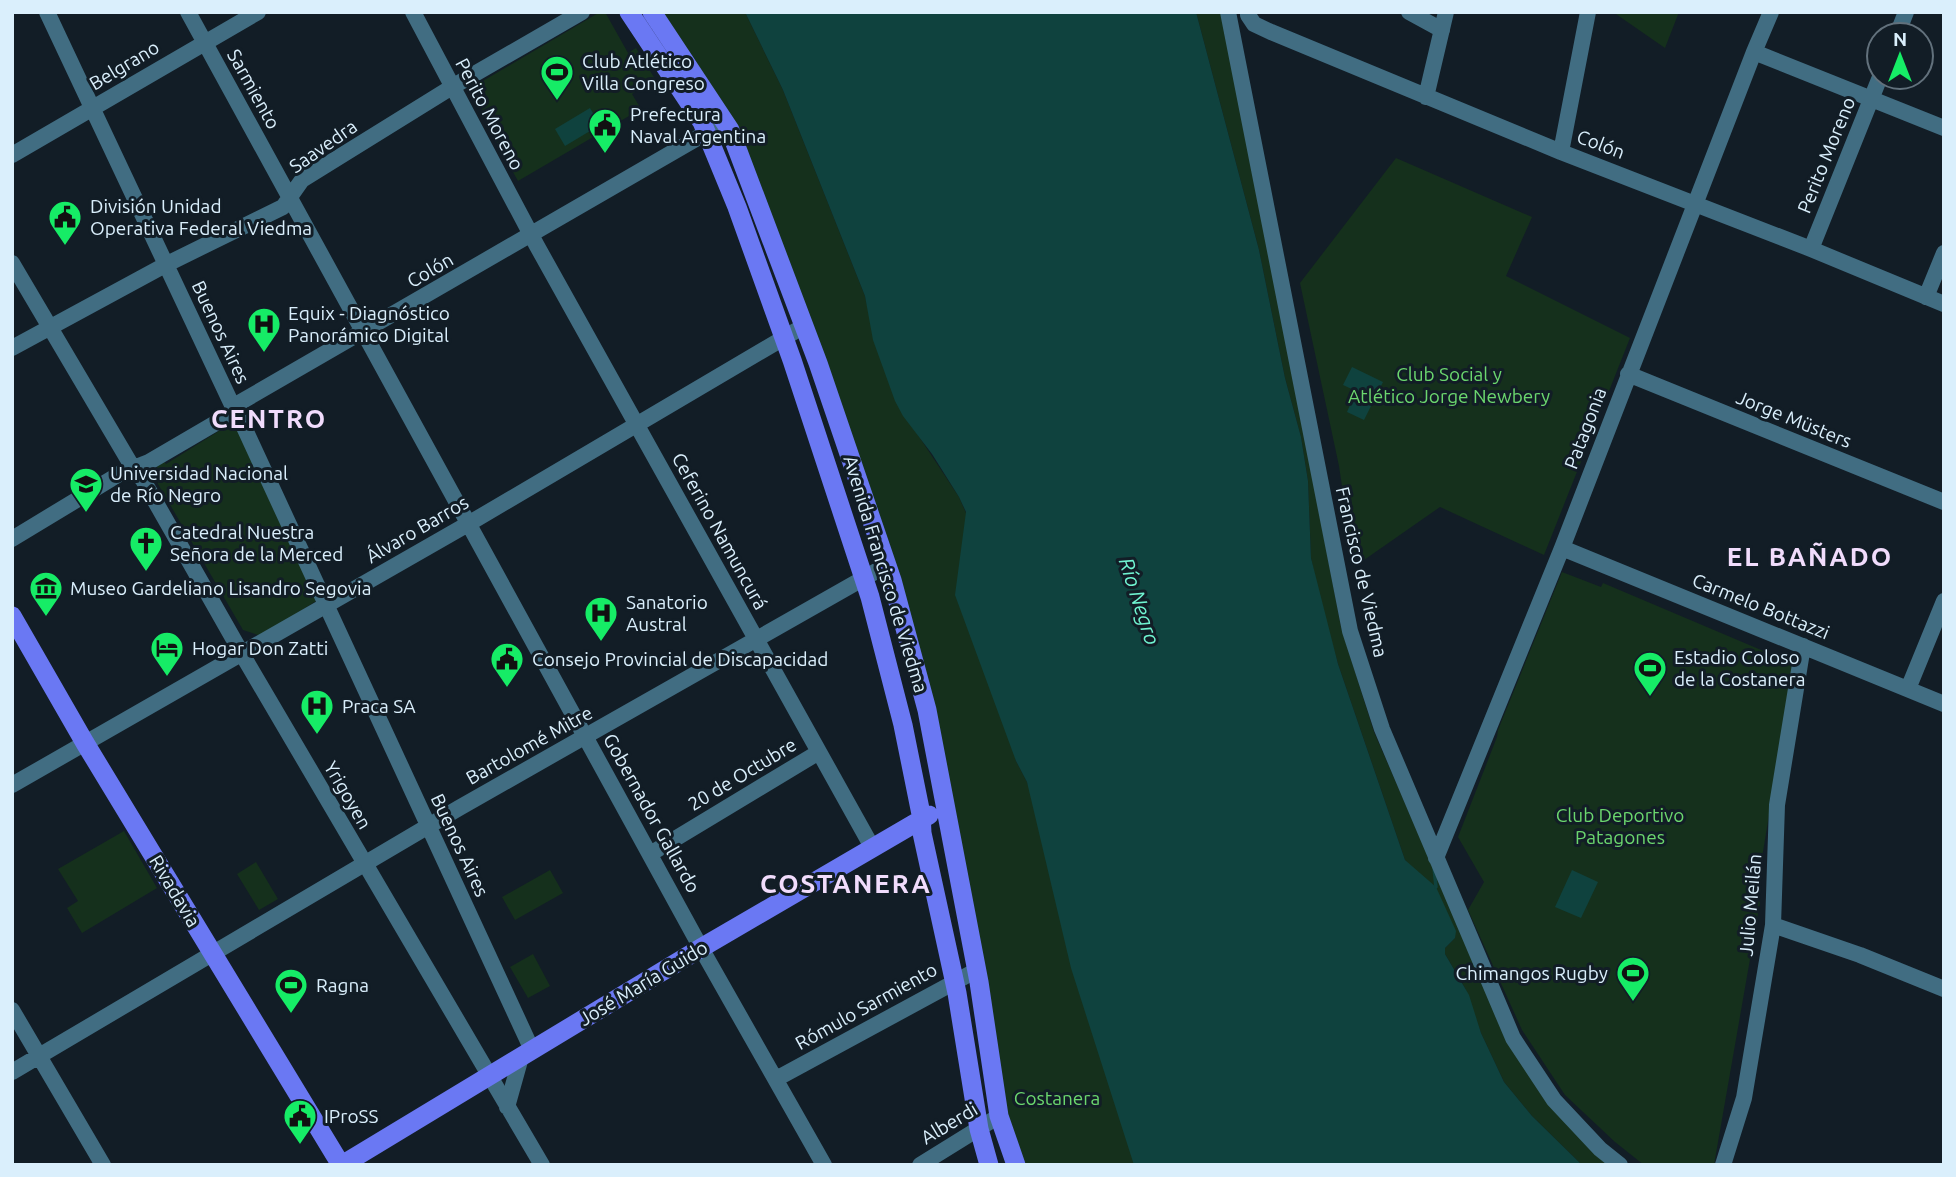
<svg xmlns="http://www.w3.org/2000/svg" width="1956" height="1177" viewBox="0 0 1956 1177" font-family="Ubuntu,sans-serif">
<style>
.green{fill:#15301c}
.water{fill:#0f423e}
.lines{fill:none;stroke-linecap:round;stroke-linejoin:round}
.stream{stroke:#0f423e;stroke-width:3.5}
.minor{stroke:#416d82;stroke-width:16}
.major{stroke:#6a78f3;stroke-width:19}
.labels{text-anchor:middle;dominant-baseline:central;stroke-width:6;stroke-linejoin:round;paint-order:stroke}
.poi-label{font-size:19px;fill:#daeffc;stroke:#121d26;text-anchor:start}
.street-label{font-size:19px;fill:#daeffc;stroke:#121d26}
.park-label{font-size:19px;fill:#6bd76e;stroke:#121d26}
.water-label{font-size:21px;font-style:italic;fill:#70f4d1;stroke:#121d26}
.district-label{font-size:26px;font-weight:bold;letter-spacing:2px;fill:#f1dcfc;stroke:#121d26}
</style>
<rect width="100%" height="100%" fill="#121d26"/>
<path class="green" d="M 600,12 L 605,12 L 628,53 L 636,48 L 655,79 L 632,94 L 641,109 L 518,181 L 492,134 L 494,132 L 471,88 Z
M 662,12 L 745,12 L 783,90 L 865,296 L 877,348 L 914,429 L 959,497 L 966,513 L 1016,761 L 1027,782 L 1165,1165 L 1021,1165 L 1005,1114 L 932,708 L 739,132 Z
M 1196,12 L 1224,12 L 1341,627 L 1374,732 L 1510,1044 L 1609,1165 L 1582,1165 L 1532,1116 L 1504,1082 L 1481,1033 L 1465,988 L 1445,954 L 1445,948 L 1455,938 L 1411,867 L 1405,860 L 1338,664 L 1321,604 L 1311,558 L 1308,481 L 1301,437 L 1285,378 L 1259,250 Z
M 1613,12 L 1679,12 L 1665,48 Z
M 1396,158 L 1532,217 L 1506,276 L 1630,338 L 1544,555 L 1440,507 L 1354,567 L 1339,466 L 1300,283 Z
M 234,425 L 238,427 L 316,601 L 266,633 L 258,635 L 243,630 L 158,484 L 156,474 L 158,464 L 163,460 L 166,464 L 227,426 Z
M 1562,572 L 1601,587 L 1603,583 L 1794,664 L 1755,900 L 1760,902 L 1714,1165 L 1644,1165 L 1615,1142 L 1565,1095 L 1522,1030 L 1468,910 L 1484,882 L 1458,837 L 1497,737 L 1498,730 Z
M 124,831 L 157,888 L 82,933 L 67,908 L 78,901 L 58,869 Z
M 256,862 L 278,899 L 259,910 L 237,874 Z
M 550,870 L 563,893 L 515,920 L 502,897 Z
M 533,954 L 550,986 L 528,998 L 510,967 Z"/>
<path class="water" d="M 745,12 L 1196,12 L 1259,250 L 1285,378 L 1301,437 L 1308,481 L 1311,558 L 1338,664 L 1405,860 L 1436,887 L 1456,931 L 1455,938 L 1445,948 L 1445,954 L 1469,995 L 1481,1033 L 1504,1082 L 1532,1116 L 1582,1165 L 1134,1165 L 1071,968 L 1027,782 L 1016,761 L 955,595 L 966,512 L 959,497 L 932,454 L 903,416 L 895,401 L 873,340 L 865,296 L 783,90 Z
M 590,108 L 600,125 L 565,146 L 555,129 Z
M 1352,367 L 1383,382 L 1364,420 L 1347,412 L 1356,391 L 1343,385 Z
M 1572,870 L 1598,882 L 1581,918 L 1555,907 Z"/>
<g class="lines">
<path class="stream" d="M 1434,868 L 1436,887"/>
<path class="minor" d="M 47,12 L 234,409 L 243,425 L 532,1050
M 188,12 L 701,948 L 824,1165
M 413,12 L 537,246 L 872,847
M 1228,12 L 1350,631 L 1382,729 L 1513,1038 L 1554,1100 L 1600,1149 L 1620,1165
M 1409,12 L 1442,30
M 1248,15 L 1254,24 L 1271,32 L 1561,152 L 1811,249 L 1944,304
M 1897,35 L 1906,12
M 1754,52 L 1944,128
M 1426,97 L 1446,12
M 1561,152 L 1588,12
M 12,155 L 258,12
M 1811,249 L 1880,77
M 12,263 L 133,468 L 143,480 L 242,654 L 542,1165
M 1926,297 L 1944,253
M 12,348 L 167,264 L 283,207 L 302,180 L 452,87 L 582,12
M 1628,374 L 1944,502
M 12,539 L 121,473 L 149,462 L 226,417 L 239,403 L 725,122
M 1562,548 L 1944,704
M 1908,689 L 1944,601
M 12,785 L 468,524 L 804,326
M 650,854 L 819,752
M 1436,858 L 1562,548 L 1754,52 L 1771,12
M 1773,925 L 1860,955 L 1944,989
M 12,1010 L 103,1165
M 12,1072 L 459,808 L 887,565
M 776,1079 L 977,970
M 507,1107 L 521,1057
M 920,1165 L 999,1116
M 1723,1165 L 1744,1098 L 1773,925 L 1777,805 L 1803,646"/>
<path class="major" d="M 629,12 L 702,122 L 737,207 L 792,360 L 870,597 L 903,725 L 921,814 L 922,833 L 957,993 L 979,1129 L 989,1165
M 652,12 L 730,130 L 818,363 L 892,580 L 927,710 L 979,982 L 999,1116 L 1016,1165
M 12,616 L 85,743 L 341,1165
M 342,1165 L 701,948 L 929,815"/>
</g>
<defs>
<symbol id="stadium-pin" viewBox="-11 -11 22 30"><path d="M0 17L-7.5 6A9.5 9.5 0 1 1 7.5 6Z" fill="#16ec66" stroke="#121d26"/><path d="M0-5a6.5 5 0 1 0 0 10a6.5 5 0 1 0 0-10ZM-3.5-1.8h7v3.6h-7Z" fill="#111"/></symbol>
<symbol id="civic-pin" viewBox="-11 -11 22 30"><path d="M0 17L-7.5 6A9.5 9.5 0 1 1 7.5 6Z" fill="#16ec66" stroke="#121d26"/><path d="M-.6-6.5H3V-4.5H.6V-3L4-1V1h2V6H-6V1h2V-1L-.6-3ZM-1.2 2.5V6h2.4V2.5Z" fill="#111"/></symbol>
<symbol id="hospital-pin" viewBox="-11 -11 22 30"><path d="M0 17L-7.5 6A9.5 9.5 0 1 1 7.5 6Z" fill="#16ec66" stroke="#121d26"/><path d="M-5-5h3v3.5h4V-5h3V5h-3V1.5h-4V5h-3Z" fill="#111"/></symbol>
<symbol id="university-pin" viewBox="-11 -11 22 30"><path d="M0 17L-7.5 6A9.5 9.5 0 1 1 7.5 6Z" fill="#16ec66" stroke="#121d26"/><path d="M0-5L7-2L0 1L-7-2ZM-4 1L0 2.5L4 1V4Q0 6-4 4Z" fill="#111"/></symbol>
<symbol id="church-pin" viewBox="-11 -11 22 30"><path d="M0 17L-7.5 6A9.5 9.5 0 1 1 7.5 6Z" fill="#16ec66" stroke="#121d26"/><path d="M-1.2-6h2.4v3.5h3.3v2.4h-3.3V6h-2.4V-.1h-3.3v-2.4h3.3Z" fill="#111"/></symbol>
<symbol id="museum-pin" viewBox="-11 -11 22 30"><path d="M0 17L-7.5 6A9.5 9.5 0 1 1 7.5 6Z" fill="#16ec66" stroke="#121d26"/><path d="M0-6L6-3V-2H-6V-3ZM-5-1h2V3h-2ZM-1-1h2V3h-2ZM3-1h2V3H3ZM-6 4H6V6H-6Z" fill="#111"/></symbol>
<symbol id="hotel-pin" viewBox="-11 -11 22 30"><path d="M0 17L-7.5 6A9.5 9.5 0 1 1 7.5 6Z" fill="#16ec66" stroke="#121d26"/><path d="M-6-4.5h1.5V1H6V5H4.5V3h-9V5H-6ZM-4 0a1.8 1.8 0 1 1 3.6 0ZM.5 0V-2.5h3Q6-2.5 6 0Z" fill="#111"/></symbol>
</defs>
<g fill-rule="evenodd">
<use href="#stadium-pin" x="538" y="53" width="38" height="52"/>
<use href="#civic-pin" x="586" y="106" width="38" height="52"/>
<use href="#civic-pin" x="46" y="198" width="38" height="52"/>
<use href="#hospital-pin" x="245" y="305" width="38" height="52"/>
<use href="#university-pin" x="67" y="465" width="38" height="52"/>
<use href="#church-pin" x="127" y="524" width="38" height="52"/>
<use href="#museum-pin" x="27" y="569" width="38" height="52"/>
<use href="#hospital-pin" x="582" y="594" width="38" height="52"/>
<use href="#hotel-pin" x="148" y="629" width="38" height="52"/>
<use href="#civic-pin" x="488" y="640" width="38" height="52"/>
<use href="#stadium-pin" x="1631" y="649" width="38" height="52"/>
<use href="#hospital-pin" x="298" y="687" width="38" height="52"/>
<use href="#stadium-pin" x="1614" y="954" width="38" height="52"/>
<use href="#stadium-pin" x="272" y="966" width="38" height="52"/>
<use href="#civic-pin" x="281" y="1097" width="38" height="52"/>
</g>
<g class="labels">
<g class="poi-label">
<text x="582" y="61">Club Atlético<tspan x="582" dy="22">Villa Congreso</tspan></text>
<text x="630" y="114">Prefectura<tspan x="630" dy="22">Naval Argentina</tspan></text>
<text x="90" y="206">División Unidad<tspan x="90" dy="22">Operativa Federal Viedma</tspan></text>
<text x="288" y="313">Equix - Diagnóstico<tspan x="288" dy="22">Panorámico Digital</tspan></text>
<text x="110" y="473">Universidad Nacional<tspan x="110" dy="22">de Río Negro</tspan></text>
<text x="170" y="532">Catedral Nuestra<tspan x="170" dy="22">Señora de la Merced</tspan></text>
<text x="70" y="588">Museo Gardeliano Lisandro Segovia</text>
<text x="626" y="602">Sanatorio<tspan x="626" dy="22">Austral</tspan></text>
<text x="192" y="648">Hogar Don Zatti</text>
<text x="1674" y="657">Estadio Coloso<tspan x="1674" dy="22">de la Costanera</tspan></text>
<text x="532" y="659">Consejo Provincial de Discapacidad</text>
<text x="342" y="706">Praca SA</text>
<text x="1608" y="973" text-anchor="end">Chimangos Rugby</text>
<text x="316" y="985">Ragna</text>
<text x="324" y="1116">IProSS</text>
</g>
<g class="street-label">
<text transform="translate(124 65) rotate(-31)">Belgrano</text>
<text transform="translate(254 89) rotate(61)">Sarmiento</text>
<text transform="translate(490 114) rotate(62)">Perito Moreno</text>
<text transform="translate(1601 144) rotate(21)">Colón</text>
<text transform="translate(323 146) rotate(-35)">Saavedra</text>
<text transform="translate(1826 155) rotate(-68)">Perito Moreno</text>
<text transform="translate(430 270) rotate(-30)">Colón</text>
<text transform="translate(221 332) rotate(65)">Buenos Aires</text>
<text transform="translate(1794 419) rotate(22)">Jorge Müsters</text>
<text transform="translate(1585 428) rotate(-69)">Patagonia</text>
<text transform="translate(417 529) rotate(-30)">Álvaro Barros</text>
<text transform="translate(720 531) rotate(61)">Ceferino Namuncurá</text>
<text transform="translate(1362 572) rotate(77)">Francisco de Viedma</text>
<text transform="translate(886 574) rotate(73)">Avenida Francisco de Viedma</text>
<text transform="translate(1761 606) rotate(22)">Carmelo Bottazzi</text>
<text transform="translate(529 745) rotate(-29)">Bartolomé Mitre</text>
<text transform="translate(742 774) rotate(-31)">20 de Octubre</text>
<text transform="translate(348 795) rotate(60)">Yrigoyen</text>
<text transform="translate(652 813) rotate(61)">Gobernador Gallardo</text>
<text transform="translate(460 845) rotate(65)">Buenos Aires</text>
<text transform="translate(175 891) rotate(59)">Rivadavia</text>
<text transform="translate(1750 905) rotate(-85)">Julio Meilán</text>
<text transform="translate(643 983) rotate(-31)">José María Guido</text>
<text transform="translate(866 1006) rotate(-29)">Rómulo Sarmiento</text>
<text transform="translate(949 1123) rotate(-31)">Alberdi</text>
</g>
<g class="park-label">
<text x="1449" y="374">Club Social y<tspan x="1449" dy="22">Atlético Jorge Newbery</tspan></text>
<text x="1620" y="815">Club Deportivo<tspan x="1620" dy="22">Patagones</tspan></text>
<text x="1057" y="1098">Costanera</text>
</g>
<g class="water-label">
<text transform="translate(1140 601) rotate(72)">Río Negro</text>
</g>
<g class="district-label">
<text x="269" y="418">CENTRO</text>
<text x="1810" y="556">EL BAÑADO</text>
<text x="846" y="883">COSTANERA</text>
</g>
</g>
<rect width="1956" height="1177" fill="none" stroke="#daeffc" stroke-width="28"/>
<g transform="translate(1900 56)"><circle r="33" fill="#121d26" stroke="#62717c" stroke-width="2"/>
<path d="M0-5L12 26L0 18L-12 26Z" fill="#16ec66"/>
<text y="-10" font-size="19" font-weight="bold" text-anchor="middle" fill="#daeffc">N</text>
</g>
</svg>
